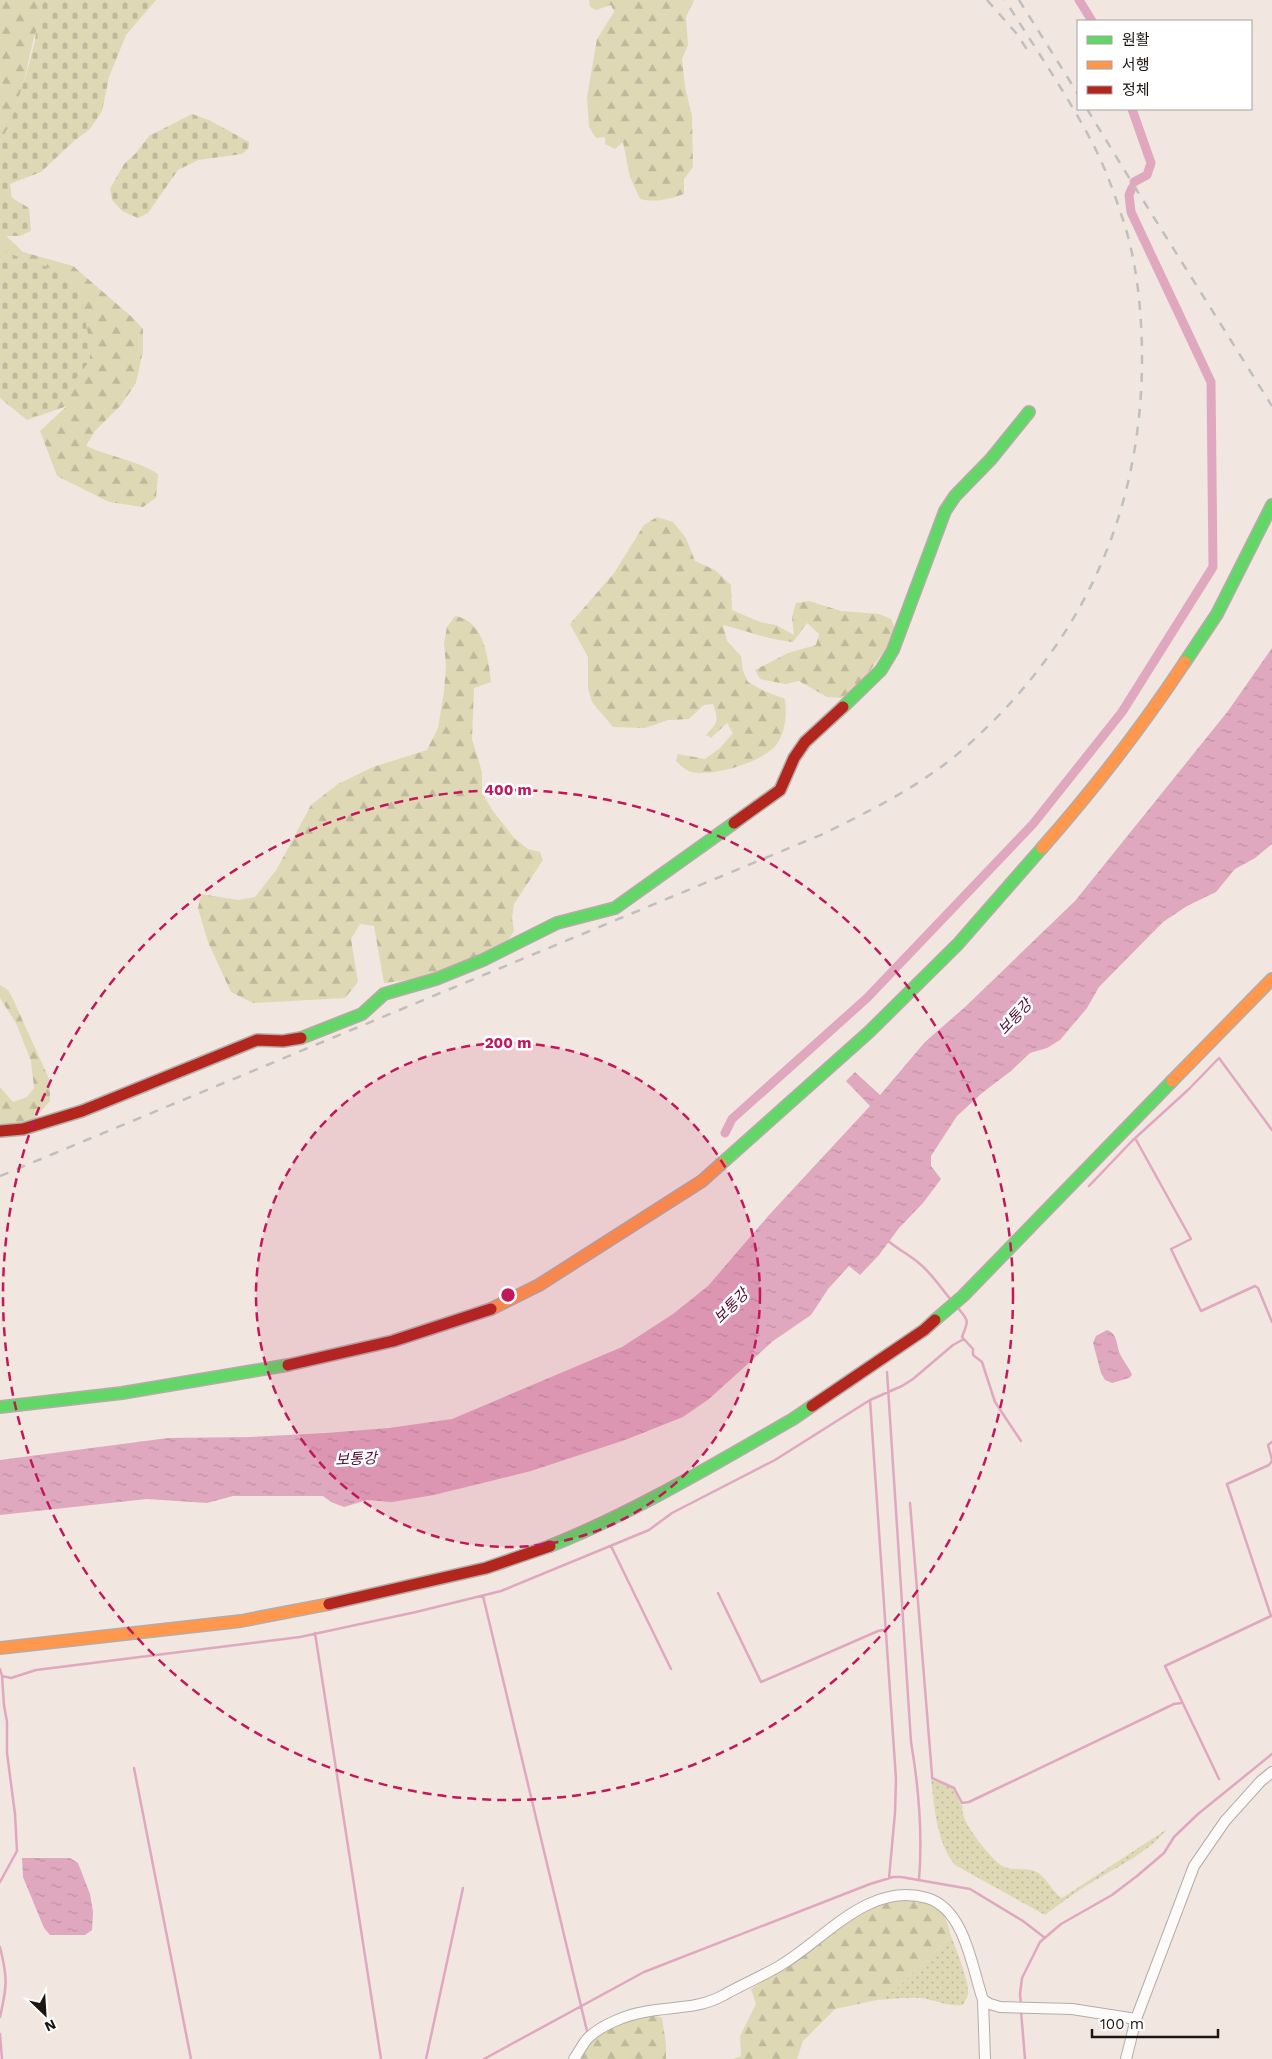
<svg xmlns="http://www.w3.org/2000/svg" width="1272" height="2059" viewBox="0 0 1272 2059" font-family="'Work Sans','Noto Sans KR',sans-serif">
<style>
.grass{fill:url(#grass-dots)}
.forest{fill:url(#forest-firs)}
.cemetery{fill:url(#cemetery-stones)}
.water{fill:url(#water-ripples)}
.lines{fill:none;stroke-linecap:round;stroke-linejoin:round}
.stream{stroke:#e0a8be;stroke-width:2.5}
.canal{stroke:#e0a8be;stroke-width:9}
.street-casing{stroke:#b4aca8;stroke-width:12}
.fast-casing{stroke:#b4aca8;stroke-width:14}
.slow-casing{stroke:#b4aca8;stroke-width:14}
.jam-casing{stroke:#b4aca8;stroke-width:14}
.street{stroke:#fdfbfa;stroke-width:10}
.fast{stroke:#63d668;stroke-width:11}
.slow{stroke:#ff974d;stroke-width:11}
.jam{stroke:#b3261e;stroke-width:11}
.rail{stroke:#c1bfbd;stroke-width:2.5;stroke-dasharray:9 9;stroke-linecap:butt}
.ring{fill:none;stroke:#c2185b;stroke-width:2.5;stroke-dasharray:9 6}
.labels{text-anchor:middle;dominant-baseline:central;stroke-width:5;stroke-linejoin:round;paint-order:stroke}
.water-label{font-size:15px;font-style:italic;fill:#500d32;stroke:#fff}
.centre{fill:#c2185b;stroke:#fff;stroke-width:2.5}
.ring-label{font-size:15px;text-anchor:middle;font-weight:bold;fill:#c2185b;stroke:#fff;stroke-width:5;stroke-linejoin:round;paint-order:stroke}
</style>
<defs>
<pattern id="grass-dots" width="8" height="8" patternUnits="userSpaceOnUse" patternTransform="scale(1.25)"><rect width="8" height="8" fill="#ded9b4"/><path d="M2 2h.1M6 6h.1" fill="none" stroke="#beb99a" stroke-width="1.8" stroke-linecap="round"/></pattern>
<pattern id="forest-firs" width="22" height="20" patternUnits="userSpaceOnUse" patternTransform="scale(1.25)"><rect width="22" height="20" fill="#ded9b4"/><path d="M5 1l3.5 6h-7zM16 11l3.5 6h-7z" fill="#beb99a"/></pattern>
<pattern id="cemetery-stones" width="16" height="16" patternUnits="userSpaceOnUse" patternTransform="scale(1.25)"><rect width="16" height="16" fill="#ded9b4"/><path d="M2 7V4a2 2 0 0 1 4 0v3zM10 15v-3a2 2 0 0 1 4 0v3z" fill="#beb99a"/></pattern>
<pattern id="water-ripples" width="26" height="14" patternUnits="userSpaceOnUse" patternTransform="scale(1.25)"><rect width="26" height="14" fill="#e0a8be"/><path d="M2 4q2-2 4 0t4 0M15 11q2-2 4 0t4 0" fill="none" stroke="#c090a2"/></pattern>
</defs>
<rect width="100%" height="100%" fill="#f1e6e0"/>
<path class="grass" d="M 931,1780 C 937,1782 947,1784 952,1788 C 957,1794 958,1802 963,1807 C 957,1818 992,1860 1002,1866 C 1014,1872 1028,1866 1038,1873 C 1048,1879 1052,1892 1062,1898 L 1167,1829 C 1149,1852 1119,1866 1094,1881 C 1077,1891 1061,1903 1045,1915 L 955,1865 C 936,1841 935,1809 931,1780 Z
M 951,1936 C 955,1946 970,1984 968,1994 C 967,1997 965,2002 963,2005 C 949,2007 935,2000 921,1998 C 906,1997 892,1999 877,2000 L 896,1989 Z"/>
<path class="forest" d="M 0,0 L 49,0 L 34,37 L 0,185 Z
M 589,0 L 694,0 L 686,17 L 688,45 L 682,59 L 685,87 L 692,116 L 693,167 L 684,179 L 684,194 C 669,199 656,203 640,199 L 630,177 L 623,142 L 615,149 L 605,144 L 605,137 L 596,138 L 589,127 L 587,97 L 597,39 L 614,12 L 611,5 L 596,10 L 590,7 Z
M 0,230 L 23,252 L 73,266 L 133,318 L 143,329 L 143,351 L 136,383 L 121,405 L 95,431 L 86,446 C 110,457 137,460 158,474 L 156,498 L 143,507 L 109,502 L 57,476 L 40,431 L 67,406 L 27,420 L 0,398 Z
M 657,517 L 673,522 L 686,538 L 695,561 L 715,570 L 731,585 L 732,610 L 760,622 L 776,625 L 794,635 L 792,617 L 796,603 L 809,601 L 841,611 L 879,614 L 891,619 L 895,629 L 890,643 L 860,684 L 841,698 L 827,697 L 799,681 L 786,684 L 760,679 L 755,670 L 788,653 L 816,645 L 819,634 L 807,623 L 793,642 C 769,640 747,631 723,625 L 727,641 L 741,656 L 743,671 L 748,682 L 764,691 L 785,699 C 787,715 786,730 777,744 C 764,762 713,777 691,772 C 686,771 681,765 676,761 L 678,754 L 705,759 L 720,748 L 733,733 L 727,723 L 711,738 L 706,735 C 718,722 719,721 713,704 L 704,705 L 689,719 L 668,720 L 645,728 L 613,727 L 592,702 L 588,688 L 588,657 L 570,624 L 614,573 L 644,525 Z
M 455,616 C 485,621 488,658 491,682 L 474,688 L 472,739 L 482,772 L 482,793 L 493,811 L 514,838 L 528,849 L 540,852 L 543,860 L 514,904 L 512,918 L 514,931 L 507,942 L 429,977 L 384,983 L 374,926 L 360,924 L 351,939 L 358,982 L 345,998 L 253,1003 L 231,992 L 208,942 L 198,908 L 201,894 L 238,900 L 255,897 L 277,869 L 311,805 L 338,784 L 373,767 L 427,750 L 438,728 L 444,692 L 446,665 L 444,643 L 447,627 Z
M 0,985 L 8,990 L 12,997 L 50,1081 L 50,1101 L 35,1118 L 17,1124 L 0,1125 L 0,1087 L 13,1102 L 27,1097 L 34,1088 L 31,1061 L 16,1023 L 0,998 Z
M 915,1899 C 942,1906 944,1910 951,1936 L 896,1989 L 877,2000 L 835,2009 L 803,2041 L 797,2059 L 733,2059 L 741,2056 L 740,2036 L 756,2004 L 751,1989 L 812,1949 L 839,1924 L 874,1907 L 895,1900 Z
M 652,2015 L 662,2018 L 666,2044 L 666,2059 L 578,2059 C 595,2031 620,2021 652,2015 Z"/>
<path class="cemetery" d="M 44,0 L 156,0 L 126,35 L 109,77 L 102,111 L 90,129 L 73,142 L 41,172 L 10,184 L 12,198 L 29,208 L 31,231 L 20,236 L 0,236 L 0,143 L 10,123 L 26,75 L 35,41 L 38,14 Z
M 192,114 L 209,120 L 249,142 L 249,148 L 242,154 L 198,160 L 178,170 L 148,213 L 138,218 L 122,211 L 112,200 L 110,189 L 124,164 L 136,153 L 149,136 Z
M 0,250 L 69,275 L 79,287 L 91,350 L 89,362 L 56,404 L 41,415 L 27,418 L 13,408 L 0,394 Z"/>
<path class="water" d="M 1272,648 L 1272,844 L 1255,858 L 1235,869 L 1216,892 L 1187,906 L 1163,922 L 1099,987 L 1087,1008 L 1060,1040 L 1047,1048 L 1030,1053 L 1011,1071 L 982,1093 L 957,1116 L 931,1156 L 931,1166 L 941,1179 L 923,1203 L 899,1228 L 879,1255 L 860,1275 L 849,1266 L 828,1289 L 811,1315 L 773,1341 L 709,1399 L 683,1417 L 625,1440 L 531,1471 L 434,1495 L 392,1502 L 367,1500 L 344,1507 L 331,1502 L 323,1496 L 233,1496 L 207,1503 L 147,1499 L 0,1515 L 0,1460 L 168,1438 L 250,1437 L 326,1433 L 389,1428 L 452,1419 L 622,1347 L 673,1314 L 708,1286 L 769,1215 L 870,1106 L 846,1081 L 855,1072 L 880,1095 L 925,1042 L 965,1007 L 1075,901 L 1228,711 Z
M 1107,1330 C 1118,1334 1116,1344 1120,1354 C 1123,1361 1129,1367 1132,1375 L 1129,1378 L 1112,1383 L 1105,1380 L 1101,1373 L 1093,1343 L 1096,1336 Z
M 22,1858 L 70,1858 L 78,1863 L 90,1894 L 93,1912 L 92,1930 L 85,1935 L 50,1935 L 44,1928 L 23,1877 Z"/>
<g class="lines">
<path class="stream" d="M 1135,1138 L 1191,1239 L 1171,1249 L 1201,1311 L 1255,1286 L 1258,1288 L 1272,1322
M 1089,1186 L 1132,1141 L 1189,1089 L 1219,1058 L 1272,1130
M 887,1240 C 897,1249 910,1255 920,1264 C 932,1274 941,1288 951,1300
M 958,1308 C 970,1322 968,1321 962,1337 L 973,1349 L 973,1355 L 982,1362 L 995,1402 L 1021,1441
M 887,1372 L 911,1742 C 919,1789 923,1832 919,1880
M 870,1400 L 896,1779 L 895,1813 L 889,1878
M 1272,1460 L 1268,1445 L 1272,1442
M 910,1503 L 932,1775 L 932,1778 L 954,1788 L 962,1803 L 969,1802 L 1174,1704 L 1181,1703
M 611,1546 L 671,1669
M 718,1593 L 761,1682 L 878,1631 L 887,1629
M 483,1596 L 587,2031
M 315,1633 L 381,2059
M 0,1669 L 2,1676 L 11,1678 L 36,1670 L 300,1637 L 416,1612 L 501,1591 L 649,1530 L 672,1513 L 775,1460 L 870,1400 L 902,1386 L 913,1379 L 953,1345 L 964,1339
M 134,1768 L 191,2059
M 1219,1779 L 1165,1666 L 1271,1616 L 1227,1484 L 1269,1465 L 1272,1461
M 0,1882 L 17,1851 L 15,1814 L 7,1753 L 7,1722 L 4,1705 L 2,1676
M 0,1947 C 8,1979 7,1986 0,2017
M 1021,2005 L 1020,1994 L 1022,1978 L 1040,1942 L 1061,1924 L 1112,1895 L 1137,1876 L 1164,1853 L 1174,1837 L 1198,1814 L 1272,1754
M 1021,2011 L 1025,2059
M 0,2034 L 2,2059
M 426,2059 L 463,1888
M 484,2059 L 644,1972 L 870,1884 L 893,1877 L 901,1877 L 970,1889 L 1023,1921 L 1045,1938"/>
<path class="canal" d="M 1079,0 L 1092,21
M 1132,109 L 1151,163 L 1147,175 L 1134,182
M 725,1133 L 732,1119 L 867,998 L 1033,824 L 1122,712 L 1213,567 L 1211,382 L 1131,212 L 1129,195 L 1132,188"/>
<defs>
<path id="street" d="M 983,2000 L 985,2059
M 574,2059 C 579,2052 583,2043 589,2037 C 602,2025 626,2015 644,2012 C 673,2006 696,2010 724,1995 C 743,1984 763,1976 781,1965 C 825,1939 869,1881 927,1898 C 965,1909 972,1968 983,2000 L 990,2004 L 1000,2007 L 1072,2009 L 1136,2019
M 1126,2059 L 1136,2019 L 1194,1866 L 1225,1821 L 1261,1781 L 1272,1772"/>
<path id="fast" d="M 1185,662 L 1217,614 L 1272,505
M 843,707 L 881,670 L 893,650 L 945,511 L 955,496 L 991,459 L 1029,412
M 301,1038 L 362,1014 L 384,994 L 436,979 L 483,960 L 557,923 L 615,908 L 734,823
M 721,1164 L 869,1032 L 958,944 L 1042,848
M 935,1320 L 963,1296 L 1172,1081
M 0,1407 L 122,1393 L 288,1365
M 550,1546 C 635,1512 713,1465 793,1419 L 812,1406"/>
<path id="slow" d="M 1042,848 C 1094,789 1142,727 1185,662
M 1172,1081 L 1272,979
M 491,1309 L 539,1285 L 702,1181 L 721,1164
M 0,1648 L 241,1621 L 329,1604"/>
<path id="jam" d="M 734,823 L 780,790 L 794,758 L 805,742 L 843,707
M 0,1131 L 23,1129 L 82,1111 L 257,1040 L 283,1041 L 301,1038
M 288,1365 L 393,1341 L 491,1309
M 812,1406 L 924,1330 L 935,1320
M 329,1604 L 486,1568 L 550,1546"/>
</defs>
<use href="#street" class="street-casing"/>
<use href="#fast" class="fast-casing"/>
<use href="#slow" class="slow-casing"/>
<use href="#jam" class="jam-casing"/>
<use href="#street" class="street"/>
<use href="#fast" class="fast"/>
<use href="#slow" class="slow"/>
<use href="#jam" class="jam"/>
<path class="rail" d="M 987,0 L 1017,34 L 1028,51
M 1019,0 L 1078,94
M 1087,109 L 1136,189 L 1272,406
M 0,1176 L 823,834 C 874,809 926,783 968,745 C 1086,639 1144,507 1142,349 C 1141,303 1136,255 1120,211 C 1113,189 1104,166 1094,146 C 1068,96 1035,48 1005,0"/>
</g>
<circle cx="508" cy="1295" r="252" fill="#c2185b" fill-opacity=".12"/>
<g class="ring">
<circle cx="508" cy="1295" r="252"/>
<circle cx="508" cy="1295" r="505"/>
</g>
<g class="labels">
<g class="water-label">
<text transform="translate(1015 1017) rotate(-47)">보통강</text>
<text transform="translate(731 1306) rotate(-45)">보통강</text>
<text transform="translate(356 1459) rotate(-3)">보통강</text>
</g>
</g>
<circle cx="508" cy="1295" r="8" class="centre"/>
<g class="ring-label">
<text x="508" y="795">400 m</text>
<text x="508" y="1048">200 m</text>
</g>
<rect x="1077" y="20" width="175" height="90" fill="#ffffff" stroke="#a4a1a0"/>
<rect x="1087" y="36" width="25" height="8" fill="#63d668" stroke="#a4a1a0"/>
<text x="1122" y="45" font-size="15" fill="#1c1512">원활</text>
<rect x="1087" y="61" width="25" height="8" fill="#ff974d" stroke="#a4a1a0"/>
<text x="1122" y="70" font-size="15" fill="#1c1512">서행</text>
<rect x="1087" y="86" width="25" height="8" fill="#b3261e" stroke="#a4a1a0"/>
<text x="1122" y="95" font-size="15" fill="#1c1512">정체</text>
<g transform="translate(45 2014) rotate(155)" stroke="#ffffff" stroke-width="4" paint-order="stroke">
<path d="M0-4L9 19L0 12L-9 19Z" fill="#1c1512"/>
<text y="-8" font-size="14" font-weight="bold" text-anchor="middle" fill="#1c1512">N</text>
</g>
<path d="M1092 2029v8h126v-8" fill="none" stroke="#1c1512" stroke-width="2.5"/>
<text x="1100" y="2029" font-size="15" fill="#1c1512" stroke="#ffffff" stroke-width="4" paint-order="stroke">100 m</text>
</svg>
